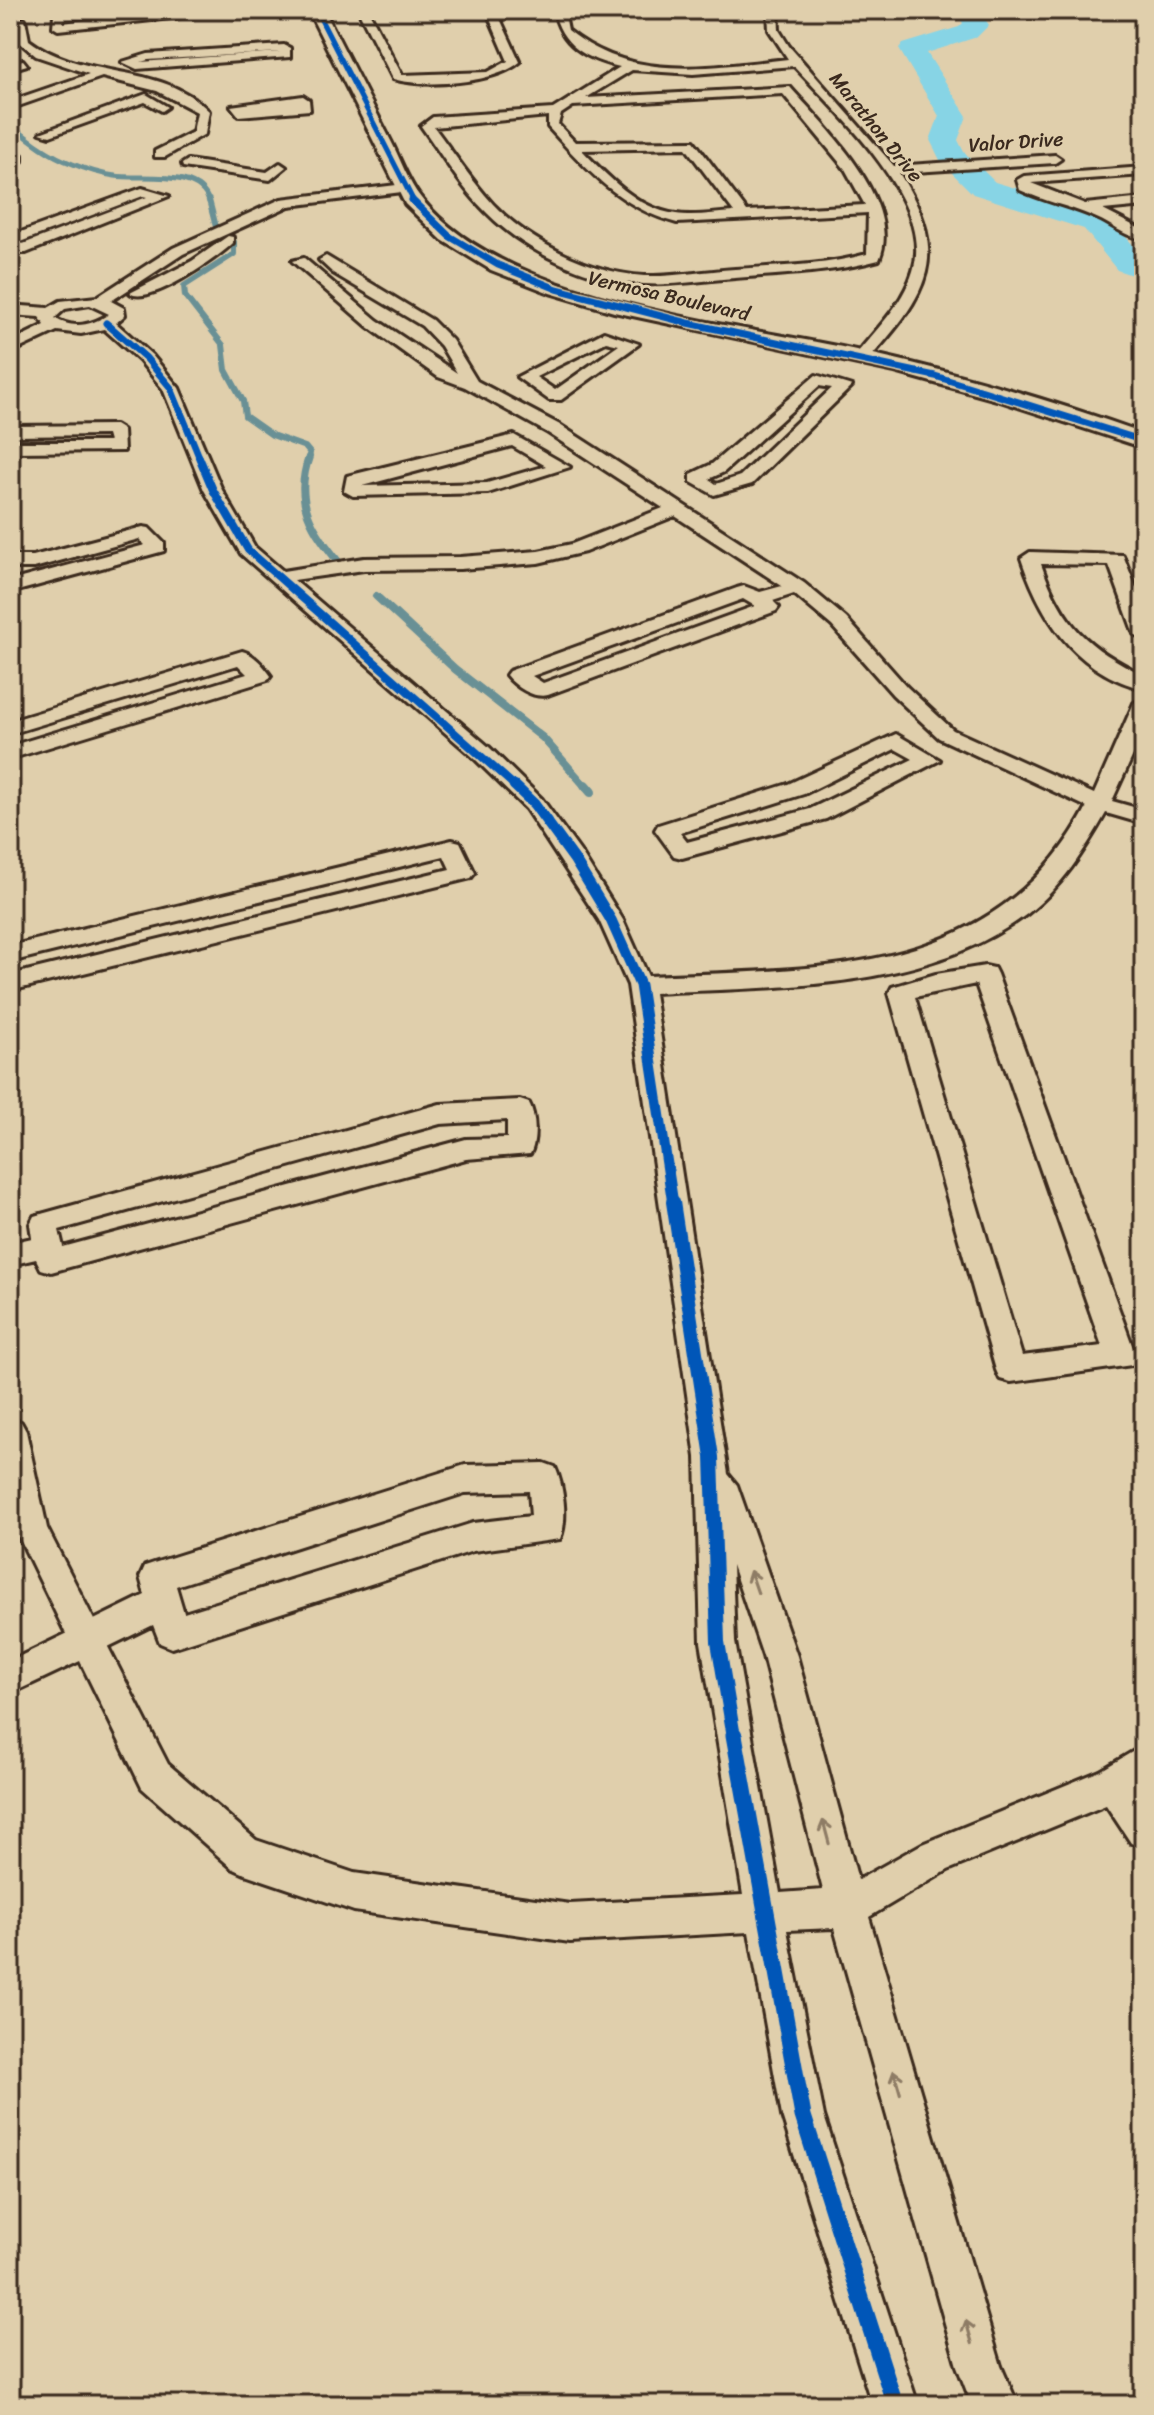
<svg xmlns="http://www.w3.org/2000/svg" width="1154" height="2415" viewBox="0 0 1154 2415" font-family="Sriracha,sans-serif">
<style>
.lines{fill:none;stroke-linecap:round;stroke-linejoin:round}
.stream-far3{stroke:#699095;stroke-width:5}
.stream-far2{stroke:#699095;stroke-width:6}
.stream-far1{stroke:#699095;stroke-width:8}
.stream{stroke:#699095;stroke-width:10}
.river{fill:#87d4e5;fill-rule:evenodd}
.minor-casing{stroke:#3b2a1e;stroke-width:6}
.secondary-casing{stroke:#3b2a1e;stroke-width:6}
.minor{fill:#e0cfac;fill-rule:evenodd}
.secondary{fill:#e0cfac;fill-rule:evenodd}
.cycleway-far5-casing{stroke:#e0cfac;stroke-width:7}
.cycleway-far4-casing{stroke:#e0cfac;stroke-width:10}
.cycleway-far3-casing{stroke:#e0cfac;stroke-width:11}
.cycleway-far2-casing{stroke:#e0cfac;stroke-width:15}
.cycleway-far1-casing{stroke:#e0cfac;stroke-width:19}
.cycleway-casing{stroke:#e0cfac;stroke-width:22}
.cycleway-far5{stroke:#0057b8;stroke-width:5}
.cycleway-far4{stroke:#0057b8;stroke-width:7}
.cycleway-far3{stroke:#0057b8;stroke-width:8}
.cycleway-far2{stroke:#0057b8;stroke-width:11}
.cycleway-far1{stroke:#0057b8;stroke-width:14}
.cycleway{stroke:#0057b8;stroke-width:17}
.oneway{stroke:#8e7c65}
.labels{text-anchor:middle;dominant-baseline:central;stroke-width:6;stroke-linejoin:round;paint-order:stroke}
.far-street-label{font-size:20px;fill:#3b2a1e;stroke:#e0cfac}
</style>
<rect width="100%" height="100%" fill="#e0cfac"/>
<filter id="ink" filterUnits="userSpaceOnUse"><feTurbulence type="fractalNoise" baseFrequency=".0125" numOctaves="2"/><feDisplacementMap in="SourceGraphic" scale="16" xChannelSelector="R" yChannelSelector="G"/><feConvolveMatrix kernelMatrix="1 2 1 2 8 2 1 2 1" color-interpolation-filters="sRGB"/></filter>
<g filter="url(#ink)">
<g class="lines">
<path class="stream-far3" d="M 10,124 C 30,140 48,155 73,164 C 85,169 101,174 115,176 C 142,180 200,168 209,202"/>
<path class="stream-far2" d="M 209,200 L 216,227
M 234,242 L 234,254 L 184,286 L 185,296 L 223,345 L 226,370 L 243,401 L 245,416 L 272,435 L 305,447 L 310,453 L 308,459"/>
<path class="stream-far1" d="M 309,457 C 293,502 312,529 340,564
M 376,596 L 455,669 L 543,738 L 586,787"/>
<path class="stream" d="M 585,785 L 591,792"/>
<path class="river" d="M 954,10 L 979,10 L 989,25 L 977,37 L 927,53 L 967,116 L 958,140 L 964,152 L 995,182 L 1106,215 L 1144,257 L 1144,279 L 1117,270 L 1084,229 L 973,194 L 941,162 L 930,140 L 939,116 L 899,49 L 903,44 L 959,27 L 963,23 Z"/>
<defs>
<path id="minor" d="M 109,10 L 157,10 L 154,13 L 247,10 L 58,30 L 53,27 L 54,15 ZM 115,16 L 63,23 L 63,20 Z
M 358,10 L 368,10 L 402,75 L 488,72 L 508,61 L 486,10 L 496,10 L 520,62 C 494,84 425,88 393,79 Z
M 554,10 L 564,10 L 568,30 C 633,83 710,67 788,59 L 769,30 L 768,10 L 778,10 L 779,30 L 789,46 L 894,166 L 1055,155 L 1061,159 L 1055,163 L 899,173 C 952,255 928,294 868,360 L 856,360 L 854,357 C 876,329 902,306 913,271 C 935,201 837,113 794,66 L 693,74 L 632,70 L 586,98 L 790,87 C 826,128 904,202 879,260 C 832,273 783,274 735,278 C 705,280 674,286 644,284 C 589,282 525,252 487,213 C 461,188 442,155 421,126 L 433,117 L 553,109 L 620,67 C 586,59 560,45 554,10 ZM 783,94 L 845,169 L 865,205 L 747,211 L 694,141 L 575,142 L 558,124 L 561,114 L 573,106 ZM 548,116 L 548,127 C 586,169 620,208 677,223 L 868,213 L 867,254 C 824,266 779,266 735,269 C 704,271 674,277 644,276 C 591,273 529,242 493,204 C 471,180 453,152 434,127 ZM 686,148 L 734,212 C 715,213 694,217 676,214 C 638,209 607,176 582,150 Z
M 17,19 L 25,19 L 29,40 C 83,81 160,61 209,111 L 205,134 L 165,157 L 155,157 L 155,151 L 193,132 L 197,112 L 157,91 L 102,77 L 10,109 L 10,101 L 89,74 L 36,56 L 18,41 Z
M 284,45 L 290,48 L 290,57 L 137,69 L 122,62 L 148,54 ZM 280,52 L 141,62 L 148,60 Z
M 23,60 L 27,65 L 10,70 L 10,63 Z
M 146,94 L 168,107 L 162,111 L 145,102 L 50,136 L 40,133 Z
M 303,96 L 309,100 L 310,110 L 239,116 L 231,106 Z
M 10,150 L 22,155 L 22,161 L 10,164 Z
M 188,160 L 267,172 L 280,163 L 286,167 L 270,180 L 183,167 L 182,164 Z
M 1144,167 L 1144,175 L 1031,183 L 1085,204 L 1144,198 L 1144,206 L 1103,210 L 1144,231 L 1144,239 C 1124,237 1111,223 1092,216 C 1069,206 1043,201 1020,190 L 1017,180 L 1024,176 Z
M 405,184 L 412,188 L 410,191 L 289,206 L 183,254 L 111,301 L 124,308 L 125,315 L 116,323 L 152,355 L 179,388 L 222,490 L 255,547 L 283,571 L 364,558 L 460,557 L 538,551 L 572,544 L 663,508 L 548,433 L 465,387 L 438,377 L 367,326 L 292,261 L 304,258 L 377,320 L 457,373 L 441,346 L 422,326 L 333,273 L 319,260 L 326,256 L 432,320 L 452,340 L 477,381 L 560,425 L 804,583 L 846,618 L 907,687 L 953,730 L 1094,794 L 1134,703 L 1144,697 L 1144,731 L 1112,801 L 1144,810 L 1144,824 L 1106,813 C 1085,850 1061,888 1027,914 C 923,992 777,986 654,993 L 728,1474 L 737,1485 L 797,1656 L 858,1880 L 922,1844 L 1100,1771 L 1144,1745 L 1144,1784 L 1137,1788 L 1144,1798 L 1144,1848 L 1131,1843 L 1106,1805 L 948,1870 L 869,1917 L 1001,2366 L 1018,2405 L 972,2405 L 957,2366 L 834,1928 L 787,1930 L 824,2116 L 918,2405 L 872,2405 L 782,2116 L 749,1932 L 570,1942 L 354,1911 L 245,1874 L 232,1868 L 142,1788 L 80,1661 L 10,1694 L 10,1661 L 66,1634 L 15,1529 L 10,1506 L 10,1418 L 21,1422 L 26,1431 L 47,1528 L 94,1620 L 145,1595 L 140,1577 L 145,1566 L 157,1562 L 465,1465 L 544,1463 L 555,1467 C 564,1486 568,1521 560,1539 L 473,1551 L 172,1648 L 160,1643 L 153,1625 L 108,1647 L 168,1764 L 256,1840 L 354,1873 L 570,1904 L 743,1895 L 701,1642 L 696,1457 L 628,985 L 599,920 L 526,809 L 473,757 L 241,554 L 204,490 L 163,389 L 140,361 L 104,329 L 81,334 L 57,331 L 10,353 L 10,342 L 45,325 L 39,317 L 10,315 L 10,305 L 48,308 L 60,301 L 97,297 L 173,248 L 281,199 ZM 90,305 L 109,314 C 93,325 72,330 55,318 L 65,309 ZM 675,516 L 782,586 L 760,592 L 744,586 L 737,588 L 509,671 L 506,675 C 515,686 533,699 548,695 L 776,611 L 779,607 L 773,601 L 794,594 L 832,626 L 893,695 L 939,738 L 1087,807 C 995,980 818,968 648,976 L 623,920 L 582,854 L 542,799 L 489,747 L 294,580 L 364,570 L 460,569 L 538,563 L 585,552 ZM 743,599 L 755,606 L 543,683 L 532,676 ZM 529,1491 L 531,1516 L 473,1523 L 184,1613 L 176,1586 L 465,1493 ZM 732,1565 L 763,1656 L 823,1890 L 780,1893 L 735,1642 Z
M 142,188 L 169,196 L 26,253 L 16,253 L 10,248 L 10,236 ZM 143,196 L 147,197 L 23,244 L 20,242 Z
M 228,236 L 233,237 L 233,243 C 218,258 147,307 130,293 L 192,261 Z
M 604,332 L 639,344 L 561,400 L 549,400 L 517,377 ZM 606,342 L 619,345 L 555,390 L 536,377 Z
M 816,375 L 852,386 L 752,484 L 714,495 L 691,482 L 691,474 L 712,464 ZM 819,386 L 832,388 L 740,476 L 716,484 L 709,479 L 724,472 Z
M 115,425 L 123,430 L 124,451 L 10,452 L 10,442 L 109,442 L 107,435 L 10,436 L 10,426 Z
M 514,435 L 570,467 L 488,493 L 353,496 L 344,491 L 347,476 ZM 512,446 L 546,466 L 487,483 L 362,486 Z
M 143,527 L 149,528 L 164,543 L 164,551 L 10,593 L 10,581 L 145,545 L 139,539 L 34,568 L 10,568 L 10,556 L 33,556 Z
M 1030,552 L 1123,555 L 1144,608 L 1144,640 L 1134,634 L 1109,565 L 1041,564 C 1062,624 1087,648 1144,675 L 1144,689 C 1077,673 1041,619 1021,558 Z
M 242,651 C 254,654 264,666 271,676 L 268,680 L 10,759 L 10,746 L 247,674 L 238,665 L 10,734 L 10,721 Z
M 896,734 L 940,760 L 826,819 L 682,858 L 674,856 L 655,830 L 658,825 L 788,784 ZM 895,749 L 913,759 L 810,809 L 687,842 L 680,833 L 804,794 Z
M 452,840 L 460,842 L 475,873 L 471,878 L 10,991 L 10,975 L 450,869 L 444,856 L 10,962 L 10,946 Z
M 985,966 L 994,968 L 997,974 L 1136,1356 L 1132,1365 L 1011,1382 L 1000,1379 L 996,1370 L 889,993 L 892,987 L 936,974 ZM 976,984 L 1102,1346 L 1022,1356 L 915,997 Z
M 520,1100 L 529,1103 C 536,1115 537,1142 530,1154 L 466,1159 L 51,1272 L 41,1269 L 36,1259 L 10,1265 L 10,1243 L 32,1238 L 30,1224 L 34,1216 L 440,1104 ZM 507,1120 L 507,1138 L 466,1139 L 63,1247 L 59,1230 L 440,1124 Z"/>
<path id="secondary" d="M 308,10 L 324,10 C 346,53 368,96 390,139 C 400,158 408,182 421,198 C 505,305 739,323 865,352 C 960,373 1053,401 1144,433 L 1144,448 L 997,400 L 895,372 L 614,312 L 550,293 L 491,270 L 442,240 L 405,204 Z"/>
</defs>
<use href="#minor" class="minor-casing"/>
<use href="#secondary" class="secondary-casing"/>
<use href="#minor" class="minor"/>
<use href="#secondary" class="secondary"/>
<defs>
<path id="cycleway-far5" d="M 316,10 L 414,202"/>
<path id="cycleway-far4" d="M 412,200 L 449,236 L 498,265 L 557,289 L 688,323 L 935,376 L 1144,441
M 106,323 L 146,358 L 171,388 L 200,459"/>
<path id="cycleway-far3" d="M 199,457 L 213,490 L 248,550 L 516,787"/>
<path id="cycleway-far2" d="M 514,785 L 534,804 L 574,859 L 611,920 L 640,985 L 673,1204"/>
<path id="cycleway-far1" d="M 673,1202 L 712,1457 L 718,1642 L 734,1737"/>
<path id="cycleway" d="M 734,1735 L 803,2116 L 895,2405"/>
</defs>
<use href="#cycleway-far5" class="cycleway-far5-casing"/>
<use href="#cycleway-far4" class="cycleway-far4-casing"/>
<use href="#cycleway-far3" class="cycleway-far3-casing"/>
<use href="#cycleway-far2" class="cycleway-far2-casing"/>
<use href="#cycleway-far1" class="cycleway-far1-casing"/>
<use href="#cycleway" class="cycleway-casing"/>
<use href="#cycleway-far5" class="cycleway-far5"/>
<use href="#cycleway-far4" class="cycleway-far4"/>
<use href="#cycleway-far3" class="cycleway-far3"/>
<use href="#cycleway-far2" class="cycleway-far2"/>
<use href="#cycleway-far1" class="cycleway-far1"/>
<use href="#cycleway" class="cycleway"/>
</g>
<defs><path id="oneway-shaft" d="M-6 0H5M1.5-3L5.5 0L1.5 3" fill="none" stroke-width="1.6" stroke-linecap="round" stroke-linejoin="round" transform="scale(2)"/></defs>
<g class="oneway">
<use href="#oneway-shaft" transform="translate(754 1582) rotate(-109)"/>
<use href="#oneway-shaft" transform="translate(826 1832) rotate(-105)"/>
<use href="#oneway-shaft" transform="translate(897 2082) rotate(-106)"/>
<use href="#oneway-shaft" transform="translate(969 2332) rotate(-106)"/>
</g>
</g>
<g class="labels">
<g class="far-street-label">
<text transform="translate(876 127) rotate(51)">Marathon Drive</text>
<text transform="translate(1016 142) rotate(-4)">Valor Drive</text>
<text transform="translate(669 296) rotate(13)">Vermosa Boulevard</text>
</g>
</g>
<rect width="1154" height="2415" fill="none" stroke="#e0cfac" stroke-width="40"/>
<rect x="20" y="20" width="1114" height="2375" fill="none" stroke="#3b2a1e" stroke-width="3" filter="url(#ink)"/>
</svg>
